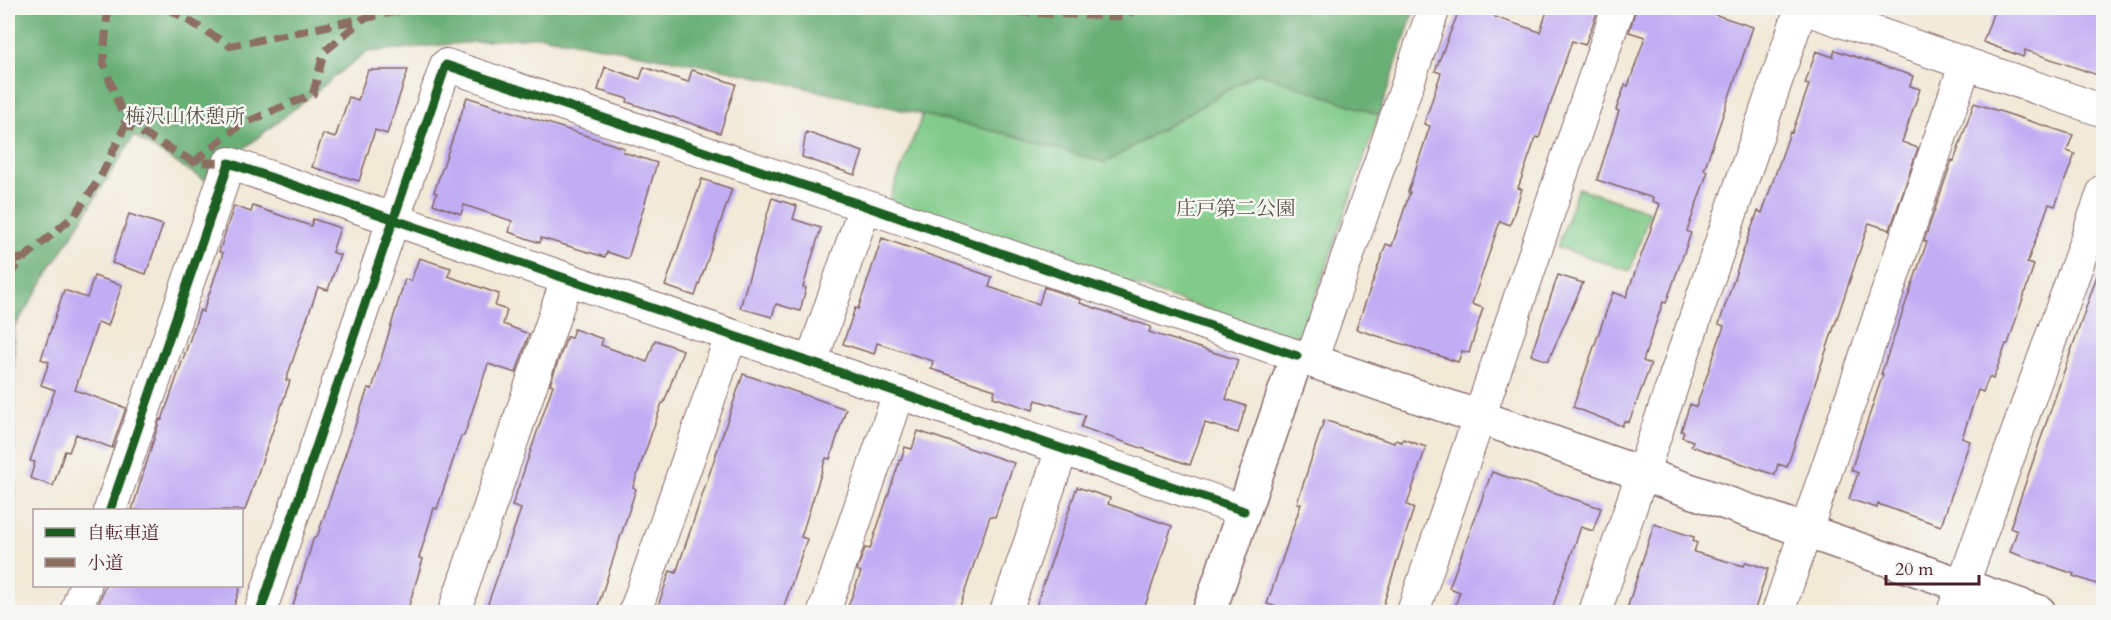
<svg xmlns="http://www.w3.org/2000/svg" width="2111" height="620" viewBox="0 0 2111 620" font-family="Cardo,'Noto Serif JP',serif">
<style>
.green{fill:#80cb89;stroke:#65755a;stroke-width:1.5}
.forest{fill:#68af75;stroke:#596750;stroke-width:1.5}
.building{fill:#c1adf4}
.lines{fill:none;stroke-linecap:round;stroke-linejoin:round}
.minor-casing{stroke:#856667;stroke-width:34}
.tertiary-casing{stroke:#856667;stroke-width:36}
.minor{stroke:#fff;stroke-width:32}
.tertiary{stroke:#fff;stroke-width:33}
.quiet{stroke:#8d6e63;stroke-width:8;stroke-dasharray:15 8;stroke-linecap:butt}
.cycleway-casing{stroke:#f6f6f2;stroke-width:13}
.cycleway{stroke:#1b5e20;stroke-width:9}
.labels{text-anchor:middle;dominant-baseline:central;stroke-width:5;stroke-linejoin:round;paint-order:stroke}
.park-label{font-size:20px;fill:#5a5347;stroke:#f6f6f2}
</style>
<rect width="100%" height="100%" fill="#f6f6f2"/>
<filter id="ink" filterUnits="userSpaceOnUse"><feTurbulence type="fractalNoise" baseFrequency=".0167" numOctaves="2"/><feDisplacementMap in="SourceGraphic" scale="12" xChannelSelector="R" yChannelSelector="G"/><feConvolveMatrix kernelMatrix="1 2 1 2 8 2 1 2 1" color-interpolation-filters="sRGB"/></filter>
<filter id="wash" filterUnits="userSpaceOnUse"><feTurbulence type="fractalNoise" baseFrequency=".008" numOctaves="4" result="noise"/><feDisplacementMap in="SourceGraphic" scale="24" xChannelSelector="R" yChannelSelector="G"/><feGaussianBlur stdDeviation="1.35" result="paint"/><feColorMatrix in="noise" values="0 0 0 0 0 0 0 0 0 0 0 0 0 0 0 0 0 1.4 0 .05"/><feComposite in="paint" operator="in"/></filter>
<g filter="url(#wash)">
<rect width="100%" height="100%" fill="#f2e9d7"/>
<path class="green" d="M 1258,72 L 1379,115 L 1304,331 L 1288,337 L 888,202 L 923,114 L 1015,136 L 1105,163 Z
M 1578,188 L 1650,212 L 1630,271 L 1558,247 Z"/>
<path class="forest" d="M 8,8 L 1415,8 L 1379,115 L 1258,72 L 1105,163 L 1015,136 L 723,69 L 541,36 L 366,52 L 204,180 L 134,136 L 14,328 L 14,550 L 8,568 Z"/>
<g id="blocks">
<path class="building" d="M 1460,8 L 1498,8 L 1495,17 L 1540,32 L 1548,8 L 1599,8 L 1585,45 L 1572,41 L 1539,138 L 1536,137 L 1518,188 L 1522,189 L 1510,225 L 1500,221 L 1472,304 L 1483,308 L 1469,353 L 1462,351 L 1458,362 L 1356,329 L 1386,244 L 1392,246 L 1410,192 L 1408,192 L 1430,126 L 1424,124 L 1441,73 L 1435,71 Z
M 1636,8 L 1695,8 L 1753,27 L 1704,170 L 1708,171 L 1687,231 L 1691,233 L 1666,303 L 1663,302 L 1643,361 L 1651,364 L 1629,422 L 1624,421 L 1622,426 L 1573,407 L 1613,292 L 1626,297 L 1660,204 L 1652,201 L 1653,198 L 1597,180 L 1619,111 L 1616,110 L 1625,85 L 1628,86 L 1645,37 L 1629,32 Z
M 1995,8 L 2103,8 L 2103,77 L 2025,50 L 2023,57 L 1983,42 Z
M 1835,50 L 1913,76 L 1910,86 L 1920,89 L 1902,142 L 1918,148 L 1890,230 L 1869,223 L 1787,467 L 1778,464 L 1775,475 L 1691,446 L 1693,441 L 1682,437 L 1684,432 L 1681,431 L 1690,404 L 1696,407 L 1724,326 L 1719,324 L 1747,240 L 1758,211 L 1762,213 L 1790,132 L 1792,133 L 1809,85 L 1805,84 L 1816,51 L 1833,57 Z
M 605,67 L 640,79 L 644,67 L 688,82 L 692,70 L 736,84 L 720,133 L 627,102 L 628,99 L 598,90 Z
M 368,70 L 408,70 L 387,134 L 375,130 L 359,181 L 312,167 L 323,134 L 335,138 L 349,97 L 358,100 Z
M 467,97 L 624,148 L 623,152 L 657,163 L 628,259 L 607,252 L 605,257 L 541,238 L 540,243 L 509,232 L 512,221 L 464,205 L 461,214 L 433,204 L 437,193 L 434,192 Z
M 1974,103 L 2073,135 L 2067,151 L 2075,154 L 2055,206 L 2049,204 L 2027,263 L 2034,265 L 2008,344 L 2006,344 L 1993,379 L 1989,377 L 1983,392 L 1978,390 L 1962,438 L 1970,441 L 1941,526 L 1878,504 L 1877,508 L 1849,499 L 1858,473 L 1851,470 L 1883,374 L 1881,374 L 1927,242 L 1924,241 L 1952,160 L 1954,161 Z
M 806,132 L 863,152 L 855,175 L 802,157 Z
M 702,179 L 732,189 L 695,296 L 665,286 Z
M 772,198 L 797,206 L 793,219 L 821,228 L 803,287 L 806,288 L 800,311 L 776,304 L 772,317 L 740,308 Z
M 234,206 L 251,212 L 253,206 L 311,226 L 313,219 L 340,228 L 332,252 L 340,255 L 328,290 L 318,287 L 286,380 L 290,381 L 245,510 L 132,510 L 160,419 L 162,420 L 200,310 L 203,312 L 223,253 L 219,252 Z
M 129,214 L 163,225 L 146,274 L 112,263 Z
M 882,238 L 992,277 L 989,287 L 1039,304 L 1044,287 L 1081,300 L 1080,303 L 1151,327 L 1149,332 L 1238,360 L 1226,399 L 1246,406 L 1238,433 L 1205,423 L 1190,465 L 1081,427 L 1085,415 L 1036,400 L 1033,410 L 993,397 L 995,390 L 931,369 L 933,361 L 877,343 L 874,354 L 843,344 L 855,308 L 858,309 Z
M 419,258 L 451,268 L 448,276 L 499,294 L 495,306 L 507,310 L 503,324 L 529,334 L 516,373 L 488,364 L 464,436 L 461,436 L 437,509 L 434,508 L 419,558 L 423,559 L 407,612 L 291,612 L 314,537 L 317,537 L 368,388 L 372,389 L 405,279 L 411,281 Z
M 2099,270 L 2103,271 L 2103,586 L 2073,576 L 2074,574 L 2010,552 L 2017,531 L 2010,528 Z
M 1558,275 L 1583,283 L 1548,361 L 1531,355 Z
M 94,276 L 122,285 L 108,326 L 98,322 L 75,390 L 126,408 L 112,448 L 76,434 L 69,452 L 65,451 L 53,486 L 30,478 L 35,462 L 30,461 L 55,390 L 41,385 L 49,362 L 41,359 L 64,290 L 87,298 Z
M 574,329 L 603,339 L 601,345 L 647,362 L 655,340 L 683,350 L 664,403 L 662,403 L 633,487 L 636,489 L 596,612 L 485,612 L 521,509 L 512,506 L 553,385 L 550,384 L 564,345 L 567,337 L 571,338 Z
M 743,374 L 846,409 L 830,459 L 826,458 L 801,537 L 807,539 L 782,612 L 656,612 L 670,571 L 676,573 Z
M 1324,420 L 1394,443 L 1395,440 L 1402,442 L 1403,439 L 1426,447 L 1407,505 L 1414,508 L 1381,612 L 1293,612 L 1267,604 L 1301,504 L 1297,503 Z
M 918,431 L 1014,463 L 995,517 L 990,516 L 958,612 L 846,612 L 861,572 L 857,570 L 865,548 L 870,549 L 900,460 L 901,460 L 905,447 L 912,449 Z
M 1492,472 L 1601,508 L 1593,531 L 1581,527 L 1551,612 L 1453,612 L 1460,592 L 1449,588 Z
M 1077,487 L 1110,498 L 1108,504 L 1172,526 L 1143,612 L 1034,612 Z
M 1654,524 L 1694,537 L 1693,541 L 1697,543 L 1694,552 L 1744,566 L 1746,562 L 1768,569 L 1754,612 L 1626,612 Z
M 105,585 L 241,585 L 232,612 L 96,612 Z"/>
</g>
</g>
<g filter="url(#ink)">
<use href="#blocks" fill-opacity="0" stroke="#856667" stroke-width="1.5"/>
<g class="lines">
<defs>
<path id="minor" d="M 1803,8 L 2104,111
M 1311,361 L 1434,8
M 811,363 L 865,206
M 110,510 L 229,163 L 1244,511
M 76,612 L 85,586
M 260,612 L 446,65 L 865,206 L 1297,356
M 454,612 L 567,279
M 635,612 L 731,336
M 824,612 L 899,393
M 1006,612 L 1062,449
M 1413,612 L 1618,8
M 1595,612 L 1801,8
M 1778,612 L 1965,65
M 1953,612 L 2104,190"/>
<path id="tertiary" d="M 1209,612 L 1297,356 L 1479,417 L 2039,612"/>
</defs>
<use href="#minor" class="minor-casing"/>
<use href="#tertiary" class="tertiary-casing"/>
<use href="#minor" class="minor"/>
<use href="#tertiary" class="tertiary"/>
<path class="quiet" d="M 108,8 L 103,62 L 126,124 L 194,162 L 229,163
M 168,8 L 230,46 L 414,8
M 779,8 L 782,10 L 790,8
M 923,8 L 1127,17 L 1133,8
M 194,162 L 240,125 L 313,94 L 324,52 L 364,18
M 8,261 L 24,258
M 8,277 L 24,258 L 75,215 L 100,178 L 126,124"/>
<defs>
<path id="cycleway" d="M 110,510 L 229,163 L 1244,511
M 260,612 L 446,65 L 865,206 L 1297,356"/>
</defs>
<use href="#cycleway" class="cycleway-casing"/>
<use href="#cycleway" class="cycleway"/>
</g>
</g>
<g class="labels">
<g class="park-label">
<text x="185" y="116">梅沢山休憩所</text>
<text x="1236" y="208">庄戸第二公園</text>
</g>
</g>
<rect width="2111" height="620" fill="none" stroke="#f6f6f2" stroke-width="30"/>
<rect x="33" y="509" width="210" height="78" fill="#f6f6f2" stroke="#b1a0a2" stroke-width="1.5"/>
<rect x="45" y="528" width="30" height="9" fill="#1b5e20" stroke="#b1a0a2" stroke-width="1.5"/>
<text x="87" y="539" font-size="18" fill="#4a1f2b">自転車道</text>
<rect x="45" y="558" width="30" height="9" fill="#8d6e63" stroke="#b1a0a2" stroke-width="1.5"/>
<text x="87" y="569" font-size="18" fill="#4a1f2b">小道</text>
<path d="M1886 575v9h93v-9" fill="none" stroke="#4a1f2b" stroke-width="3"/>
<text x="1895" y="575" font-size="18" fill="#4a1f2b" stroke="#f6f6f2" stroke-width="4.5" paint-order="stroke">20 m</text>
</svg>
